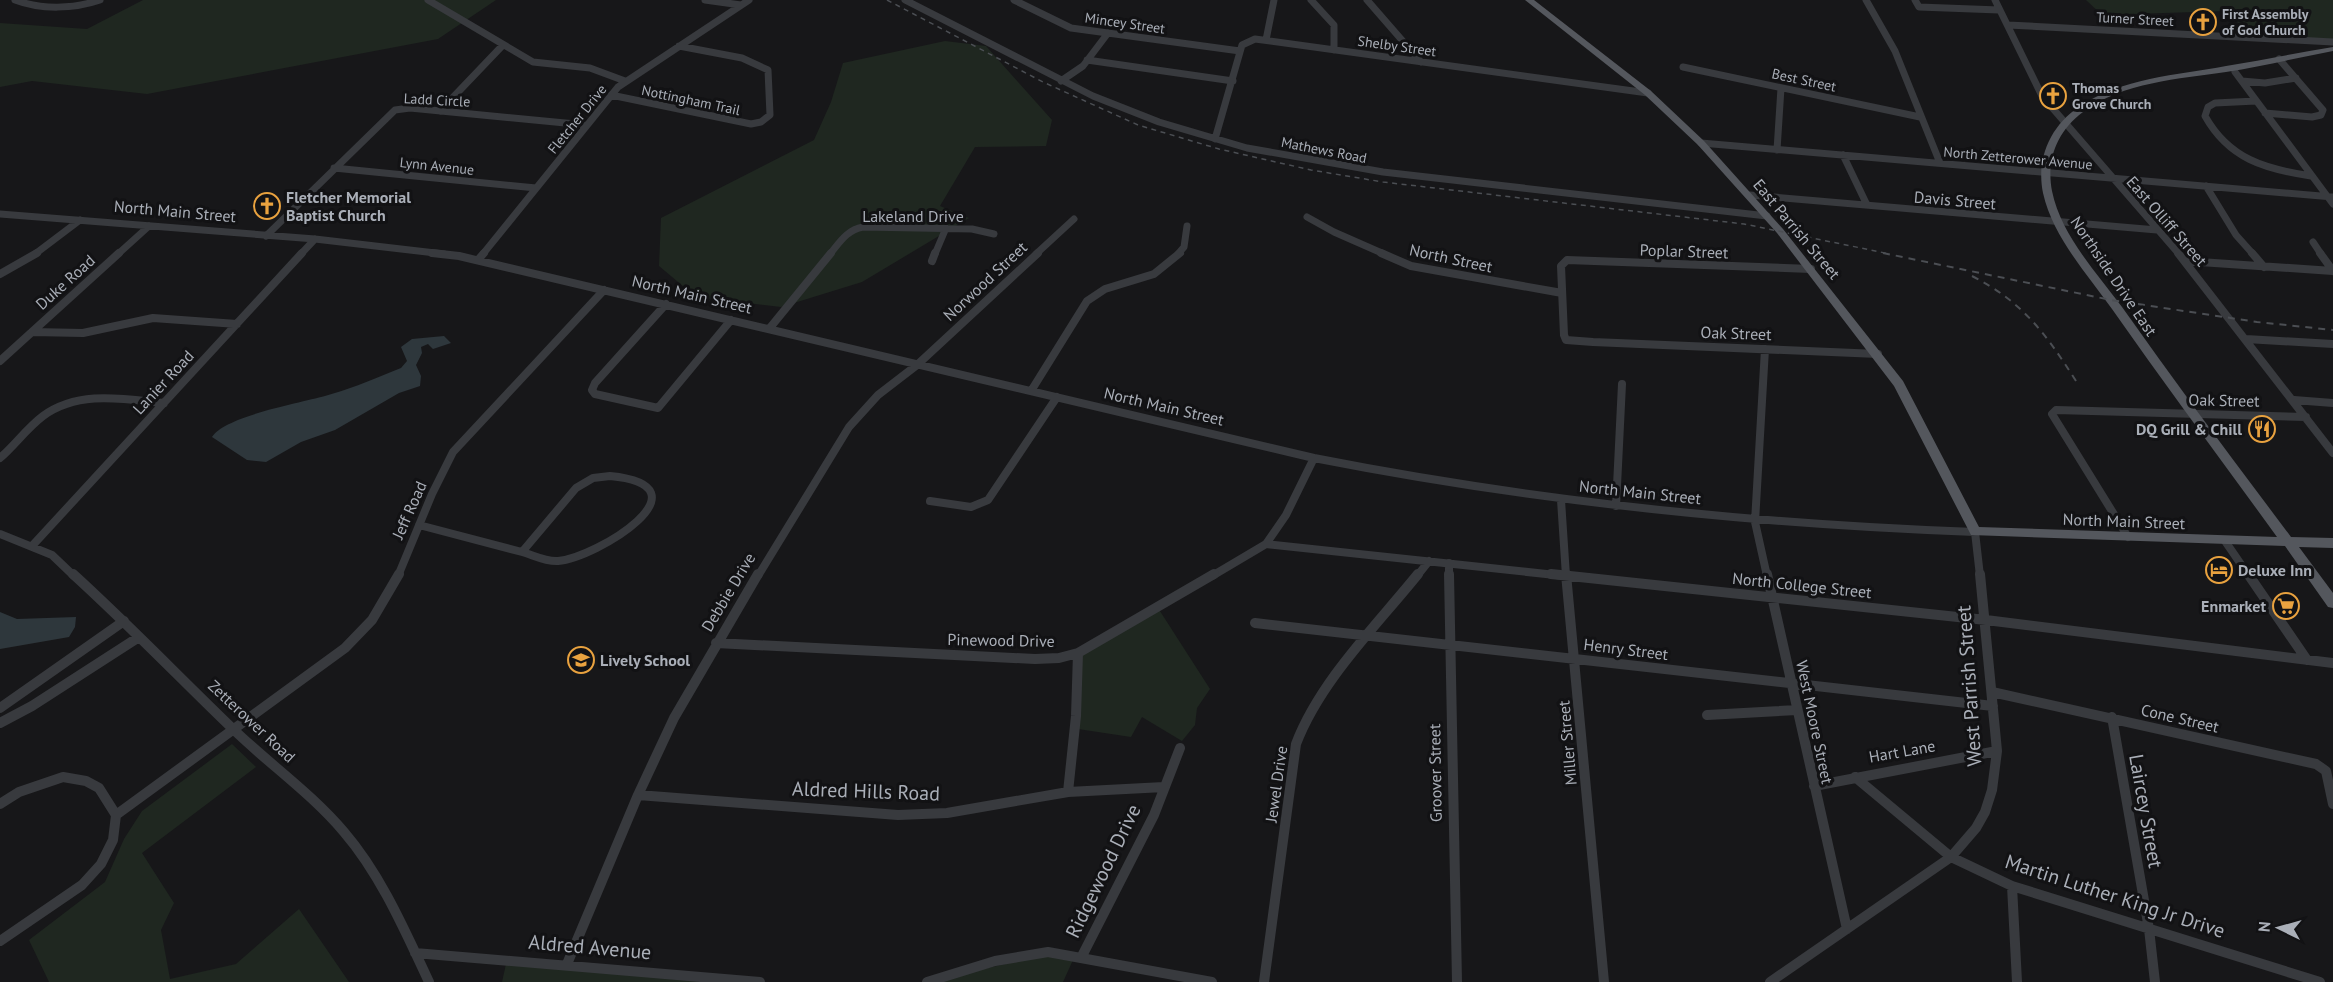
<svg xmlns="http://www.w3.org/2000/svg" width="2333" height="982" viewBox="0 0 2333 982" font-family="'PT Sans',sans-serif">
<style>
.green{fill:#1f2720}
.water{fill:#2e373c}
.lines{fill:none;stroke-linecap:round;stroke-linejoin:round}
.minor-far2{stroke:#383a3e;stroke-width:7}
.minor-far1{stroke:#383a3e;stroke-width:8}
.minor{stroke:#383a3e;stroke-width:10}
.major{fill:#54575d;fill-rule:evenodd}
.rail-far1{stroke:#4b4e53;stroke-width:1.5;stroke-dasharray:5 4.5;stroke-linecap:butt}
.rail{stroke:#4b4e53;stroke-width:2;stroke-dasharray:7 6;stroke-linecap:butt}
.labels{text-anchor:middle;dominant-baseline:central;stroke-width:6;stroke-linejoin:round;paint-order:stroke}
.far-poi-label{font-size:14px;font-weight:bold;fill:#aaafb8;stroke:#121214;text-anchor:start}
.far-street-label{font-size:14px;fill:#aaafb8;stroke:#121214}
.poi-label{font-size:16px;font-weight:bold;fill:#aaafb8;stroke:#121214;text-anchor:start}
.street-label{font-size:16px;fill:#aaafb8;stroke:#121214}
.near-street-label{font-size:20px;fill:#aaafb8;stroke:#121214}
</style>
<rect width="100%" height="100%" fill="#171719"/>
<path class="green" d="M 143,0 L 496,0 L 438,39 L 147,94 L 32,81 L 0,87 L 0,23 L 87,29 Z
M 2086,0 L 2333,0 L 2333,40 L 2252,36 L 2226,11 L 2102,15 Z
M 945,41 L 986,46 L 1052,120 L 1046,146 L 975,147 L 940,206 L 969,218 L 862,282 L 781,307 L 696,297 L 659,266 L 661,218 L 814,140 L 831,102 L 843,63 Z
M 1158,608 L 1210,689 L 1197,708 L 1195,725 L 1182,741 L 1142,717 L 1131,737 L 1078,729 L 1080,654 Z
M 232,744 L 256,767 L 142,853 L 174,903 L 161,930 L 170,979 L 236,964 L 299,909 L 349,982 L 49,982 L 29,940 L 105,882 L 124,839 L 142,811 Z
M 1046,955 L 1073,960 L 1063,982 L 941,982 L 983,969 Z
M 506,964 L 717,982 L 502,982 Z"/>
<path class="water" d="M 444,336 L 451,343 L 433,349 L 428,344 L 421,347 L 422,353 L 416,365 L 421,376 L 420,386 L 399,393 L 335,430 L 301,442 L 266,462 L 247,460 L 212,437 C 225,416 300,403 325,396 C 347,390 369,381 391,372 L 401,368 L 407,361 L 401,347 L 412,339 Z
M 0,612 L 17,619 L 76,617 L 75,627 L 69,637 L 0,649 Z"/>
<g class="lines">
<path class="minor-far2" d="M 15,0 C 41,10 74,9 100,0
M 428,0 L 533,62 L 590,68 L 625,81
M 705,0 L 741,5
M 905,0 L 1093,96 L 1159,122 L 1247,148 L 1383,172 L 1767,216
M 1014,0 L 1071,28 L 1240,51
M 1311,0 L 1334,25 L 1334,50
M 1367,0 L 1421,62
M 1866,0 L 1895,51 L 1940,163
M 1915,0 L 1919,7 L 1999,10
M 1995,0 L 2042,96 L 2179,254
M 2008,25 L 2333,42
M 1266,40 L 1274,0
M 1087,60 L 1233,81
M 1683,67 L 1920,117
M 2235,72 L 2333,204
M 1061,81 L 1083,66 L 1108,33
M 2242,81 L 2265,83 L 2296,78
M 611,95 L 751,124 L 761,122 L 770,115 L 768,70 L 742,58 L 679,46
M 2256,101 L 2215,103 L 2208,107 L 2205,116 C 2229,159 2265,169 2311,176
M 440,111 L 502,46
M 2265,113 L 2312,117 L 2321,115 L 2323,110 L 2279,59
M 1215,139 L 1242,45 L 1255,39 L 1648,93
M 1701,143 L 2333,197
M 1777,150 L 1781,88
M 1843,155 L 1867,205
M 334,168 L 536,188
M 2206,186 L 2236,235 L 2253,254
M 1750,195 L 2157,230
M 0,214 L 315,239 L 444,254
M 1307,217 L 1334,232 L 1384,254
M 266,236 L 395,110 L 410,108 L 586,125
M 2313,242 L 2321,254
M 35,254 L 80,220
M 118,254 L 149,226
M 301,254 L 315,239
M 483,254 L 618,87 L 749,0
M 830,254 C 840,242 847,230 863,227 L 972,229 L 994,234
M 935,254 L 946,228
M 1036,254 L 1074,219
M 1178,254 L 1184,247 L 1187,226"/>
<path class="minor-far1" d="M 432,253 L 459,256 L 1314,458 C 1533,501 1752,524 1975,532 L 1980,576
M 1381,253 L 1411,266 L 1562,293
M 2178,253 L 2333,453
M 2252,253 L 2264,267
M 2320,253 L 2333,271
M 478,260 L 484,253
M 932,261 L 935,253
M 2185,261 L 2333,271
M 1811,269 L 1567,260 L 1561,266 L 1564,335 L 1566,340 L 1593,342 L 1878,354
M 0,274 L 37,253
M 666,304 L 595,383 L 592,390 L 595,394 L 658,408 L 731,320
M 769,329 L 831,253
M 32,332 L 83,333 L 153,318 L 237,324
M 2246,339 L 2333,344
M 1765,349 L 1755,522 L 1767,576
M 0,361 L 119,253
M 1031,391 L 1087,301 L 1105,289 L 1154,274 L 1180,253
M 2294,400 L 2333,403
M 0,458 C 15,445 27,428 43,416 C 79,390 123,399 164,403
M 610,476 C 714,486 596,558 558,561 C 546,562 533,555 522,552 L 576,488 L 593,478 Z
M 1561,500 L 1566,576
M 930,501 L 971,507 L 988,500 L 1057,397
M 1616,506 L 1622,384
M 419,525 L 522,552
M 0,534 L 52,555 L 74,576
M 2128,537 L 2052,414 L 2056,410 L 2306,417
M 2225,541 L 2249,576
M 1266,544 L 1565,576
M 32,546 L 302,253
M 1449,563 L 1449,576
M 398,576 L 432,494 L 453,452 L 604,290
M 758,576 L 849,427 L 878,395 L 917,365 L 1038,253
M 1212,576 L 1266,544 L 1286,515 L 1314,458
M 1417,576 L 1429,561"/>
<path class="minor" d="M 73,574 C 128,624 180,678 233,729 C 269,764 311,793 344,832 C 381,875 405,931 429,982
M 1449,574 L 1457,982
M 1551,574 L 1986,620 L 2333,663
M 1566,574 L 1604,982
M 1767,574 L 1847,929
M 2248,574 L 2307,660
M 1255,623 L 1993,706
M 716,643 L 1035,659 L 1059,658 L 1078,653 L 1214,574
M 1992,692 L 2316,764 L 2326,771 L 2333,804
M 0,708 L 124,621
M 1707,715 L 1797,710
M 2112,717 L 2149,929 L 2155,982
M 0,723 L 32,706 L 139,637
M 1855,777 L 1951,857 L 2012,886 L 2320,982
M 1814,786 L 1997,751
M 1068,792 L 1076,716 L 1078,653
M 638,795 L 898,815 L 947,813 L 1068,792 L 1164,787
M 0,804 L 19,792 L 63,777 L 86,781 L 99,788 L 116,815 L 113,840 L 101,864 L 82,885 L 0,941
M 116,815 L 345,648 L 372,620 L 399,574
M 2012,886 L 2017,982
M 415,953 L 760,982
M 1082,956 L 1154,815 L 1180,748
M 567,964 L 638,795 L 674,718 L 758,574
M 927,982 L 995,961 L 1048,952 L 1212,982
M 1264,982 L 1296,744 C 1320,681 1376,626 1418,574
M 1770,982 L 1951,857 L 1976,828 L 1985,812 L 1992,790 L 1997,751 L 1980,574"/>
<path class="major" d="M 1525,0 L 1534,0 L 1651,91 L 1704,141 L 1783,229 L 1903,381 L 1979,527 L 2277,537 C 2222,461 2166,386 2112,309 C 2087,274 2053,237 2043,193 C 2036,159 2050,126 2079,107 C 2121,78 2177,75 2226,66 C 2262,60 2297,53 2333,47 L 2333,51 C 2297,58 2262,66 2226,72 C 2179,79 2123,82 2083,112 C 2057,131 2046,160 2052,191 C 2061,235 2096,272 2122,307 C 2177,385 2234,461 2291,537 L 2333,538 L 2333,548 L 2299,547 L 2333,593 L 2333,608 L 2328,607 L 2285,546 L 1971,535 L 1894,386 L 1777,233 L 1698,145 L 1645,95 Z"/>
<path class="rail-far1" d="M 887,0 L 1043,82 L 1138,125 L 1219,149 L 1311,170 L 1383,182 L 1744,224 L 1890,254"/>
<path class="rail" d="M 1883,253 L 2111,300 L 2257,322 L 2333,330
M 1972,276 C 2023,302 2046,334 2076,381"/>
</g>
<defs>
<symbol id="church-ring" viewBox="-11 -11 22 22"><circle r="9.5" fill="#121214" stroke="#e9a23f" stroke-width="1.5"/><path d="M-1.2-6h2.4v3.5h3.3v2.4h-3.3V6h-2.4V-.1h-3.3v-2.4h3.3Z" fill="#e9a23f"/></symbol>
<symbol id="restaurant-ring" viewBox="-11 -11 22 22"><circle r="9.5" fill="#121214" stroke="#e9a23f" stroke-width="1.5"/><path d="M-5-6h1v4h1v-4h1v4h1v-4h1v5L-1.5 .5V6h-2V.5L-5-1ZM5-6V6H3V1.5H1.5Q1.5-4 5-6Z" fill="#e9a23f"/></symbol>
<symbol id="hotel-ring" viewBox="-11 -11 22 22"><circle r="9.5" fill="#121214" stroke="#e9a23f" stroke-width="1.5"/><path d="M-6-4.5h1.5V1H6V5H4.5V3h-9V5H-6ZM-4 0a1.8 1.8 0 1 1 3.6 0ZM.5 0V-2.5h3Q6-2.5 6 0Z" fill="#e9a23f"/></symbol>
<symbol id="supermarket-ring" viewBox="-11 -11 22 22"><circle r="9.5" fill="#121214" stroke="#e9a23f" stroke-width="1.5"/><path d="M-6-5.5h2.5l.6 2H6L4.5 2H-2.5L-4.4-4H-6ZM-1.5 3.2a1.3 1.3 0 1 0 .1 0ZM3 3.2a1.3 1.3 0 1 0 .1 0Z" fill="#e9a23f"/></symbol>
<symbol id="school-ring" viewBox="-11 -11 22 22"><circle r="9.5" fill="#121214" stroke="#e9a23f" stroke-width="1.5"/><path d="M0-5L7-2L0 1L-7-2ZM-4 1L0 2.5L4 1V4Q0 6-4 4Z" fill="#e9a23f"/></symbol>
</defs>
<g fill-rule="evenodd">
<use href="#church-ring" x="2188" y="7" width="30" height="30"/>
<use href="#church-ring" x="2038" y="81" width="30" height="30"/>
<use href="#church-ring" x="252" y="191" width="30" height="30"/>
<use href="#restaurant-ring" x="2247" y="414" width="30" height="30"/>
<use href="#hotel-ring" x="2204" y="555" width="30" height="30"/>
<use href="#supermarket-ring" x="2271" y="591" width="30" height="30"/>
<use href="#school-ring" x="566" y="645" width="30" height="30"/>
</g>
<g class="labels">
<g class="far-poi-label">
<text x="2222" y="14">First Assembly<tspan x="2222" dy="16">of God Church</tspan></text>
<text x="2072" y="88">Thomas<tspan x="2072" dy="16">Grove Church</tspan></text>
</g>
<g class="far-street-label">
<text transform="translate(2135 19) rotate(3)">Turner Street</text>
<text transform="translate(1125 23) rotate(8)">Mincey Street</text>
<text transform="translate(1397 46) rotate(8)">Shelby Street</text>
<text transform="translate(1804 80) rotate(12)">Best Street</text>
<text transform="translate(437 100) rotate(3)">Ladd Circle</text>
<text transform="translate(691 100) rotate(12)">Nottingham Trail</text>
<text transform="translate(577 119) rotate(-51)">Fletcher Drive</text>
<text transform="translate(1324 150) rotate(11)">Mathews Road</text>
<text transform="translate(2018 158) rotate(5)">North Zetterower Avenue</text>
<text transform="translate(437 166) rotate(6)">Lynn Avenue</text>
</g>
<g class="poi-label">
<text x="286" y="197">Fletcher Memorial<tspan x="286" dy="18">Baptist Church</tspan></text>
<text x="2242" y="429" text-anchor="end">DQ Grill &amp; Chill</text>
<text x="2238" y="570">Deluxe Inn</text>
<text x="2266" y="606" text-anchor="end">Enmarket</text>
<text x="600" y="660">Lively School</text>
</g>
<g class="street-label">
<text transform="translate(1955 200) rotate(5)">Davis Street</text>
<text transform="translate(175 211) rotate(5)">North Main Street</text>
<text x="913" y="216">Lakeland Drive</text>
<text transform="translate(2167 221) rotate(49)">East Olliff Street</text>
<text transform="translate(1797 229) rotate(50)">East Parrish Street</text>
<text transform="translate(1684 251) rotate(2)">Poplar Street</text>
<text transform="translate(1451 258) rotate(12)">North Street</text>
<text transform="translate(2114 276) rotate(56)">Northside Drive East</text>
<text transform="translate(985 281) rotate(-43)">Norwood Street</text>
<text transform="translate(65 282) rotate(-42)">Duke Road</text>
<text transform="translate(692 294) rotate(13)">North Main Street</text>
<text transform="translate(1736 333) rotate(2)">Oak Street</text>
<text transform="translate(163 382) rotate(-47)">Lanier Road</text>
<text transform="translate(2224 400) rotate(1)">Oak Street</text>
<text transform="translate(1164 406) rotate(13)">North Main Street</text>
<text transform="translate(1640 492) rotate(6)">North Main Street</text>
<text transform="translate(409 510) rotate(-66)">Jeff Road</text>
<text transform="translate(2124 521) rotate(2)">North Main Street</text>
<text transform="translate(1802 585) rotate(6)">North College Street</text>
<text transform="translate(728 592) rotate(-59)">Debbie Drive</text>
<text transform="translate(1001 640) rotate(1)">Pinewood Drive</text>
<text transform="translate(1626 649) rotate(7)">Henry Street</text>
<text transform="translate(2180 718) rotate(13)">Cone Street</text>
<text transform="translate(252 721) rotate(43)">Zetterower Road</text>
<text transform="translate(1815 722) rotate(78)">West Moore Street</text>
<text transform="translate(1567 743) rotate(-95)">Miller Street</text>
<text transform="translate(1902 751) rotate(-10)">Hart Lane</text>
<text transform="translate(1435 773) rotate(-91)">Groover Street</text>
<text transform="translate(1276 784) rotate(-82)">Jewel Drive</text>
</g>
<g class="near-street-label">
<text transform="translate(1969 686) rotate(-94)">West Parrish Street</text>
<text transform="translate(866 791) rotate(2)">Aldred Hills Road</text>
<text transform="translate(2146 811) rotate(80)">Laircey Street</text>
<text transform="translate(1103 871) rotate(-64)">Ridgewood Drive</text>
<text transform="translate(2115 896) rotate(18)">Martin Luther King Jr Drive</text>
<text transform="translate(590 947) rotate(5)">Aldred Avenue</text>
</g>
</g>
<g transform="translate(2279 928) rotate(275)" stroke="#121214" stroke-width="4.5" paint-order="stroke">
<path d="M0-4.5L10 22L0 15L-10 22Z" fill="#aaafb8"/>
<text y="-9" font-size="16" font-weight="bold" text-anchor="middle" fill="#aaafb8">N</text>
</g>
</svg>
